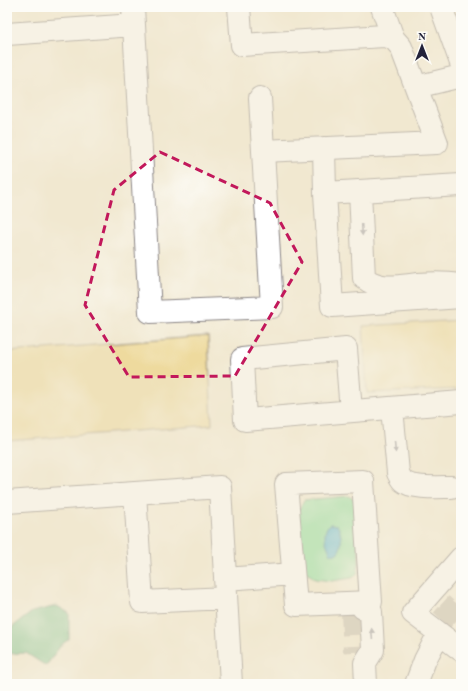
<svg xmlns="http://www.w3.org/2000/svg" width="468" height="691" viewBox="0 0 468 691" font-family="'Old Standard TT',serif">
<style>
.green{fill:#8cdfa1;stroke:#57806e}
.forest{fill:#71be87;stroke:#4a7061}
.sand{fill:#eeda9e;stroke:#887e6c}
.water{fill:#56b7d5;stroke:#3c6c88}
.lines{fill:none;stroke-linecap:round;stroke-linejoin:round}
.minor-tunnel{stroke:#c8c0b2;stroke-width:22;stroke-dasharray:22 11;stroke-linecap:butt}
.minor-casing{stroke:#8a8586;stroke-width:24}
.minor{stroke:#fff;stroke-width:22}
.oneway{fill:#9c9ca7}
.marked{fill:none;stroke:#c2185b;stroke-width:3;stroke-dasharray:8 5;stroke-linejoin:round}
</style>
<rect width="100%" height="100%" fill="#fdfcf7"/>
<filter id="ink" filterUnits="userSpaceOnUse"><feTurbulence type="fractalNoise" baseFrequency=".025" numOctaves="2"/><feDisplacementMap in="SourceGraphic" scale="8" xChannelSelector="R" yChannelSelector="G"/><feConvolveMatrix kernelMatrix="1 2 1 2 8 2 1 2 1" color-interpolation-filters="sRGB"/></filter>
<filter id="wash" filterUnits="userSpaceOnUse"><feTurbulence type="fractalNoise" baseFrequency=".012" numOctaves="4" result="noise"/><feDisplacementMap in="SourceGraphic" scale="16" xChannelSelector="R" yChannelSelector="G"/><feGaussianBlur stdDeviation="0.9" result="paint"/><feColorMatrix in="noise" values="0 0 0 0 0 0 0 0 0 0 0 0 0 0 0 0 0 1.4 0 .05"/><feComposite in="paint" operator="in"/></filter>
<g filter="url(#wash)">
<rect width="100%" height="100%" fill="#f1e8d0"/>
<path class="green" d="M 349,496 L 357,502 L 359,563 L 357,574 L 352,578 L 332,581 L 315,579 L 305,571 L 298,511 L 304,500 Z"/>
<path class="forest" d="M 57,606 L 69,613 L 69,639 L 61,645 L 46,666 L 26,653 L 7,654 L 7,631 L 32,612 Z"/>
<path class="sand" d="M 461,320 L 461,389 L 367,393 L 363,326 Z
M 208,336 L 212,425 L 7,441 L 7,352 Z"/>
<path class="water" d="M 330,524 L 337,525 C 341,530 344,548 337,553 C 335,555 333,554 331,554 C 326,544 321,532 330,524 Z"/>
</g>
<g filter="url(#ink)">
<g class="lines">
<path class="minor-tunnel" d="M 352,613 L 354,652
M 442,620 L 461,599"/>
<defs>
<path id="minor" d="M 133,7 L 150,312 L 272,307 L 263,151 L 437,143 L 401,47 L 393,38 L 384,36 L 242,45 L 239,7
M 382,7 L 393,38
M 441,7 L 461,63
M 7,34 L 134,25
M 416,87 L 461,76
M 260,98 L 263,151
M 324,148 L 325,193
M 461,185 L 325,193 L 332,306 L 461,297
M 360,191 L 364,278 C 381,291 398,286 418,284 C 432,283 447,283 461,285
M 392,408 L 398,473 C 399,475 401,479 403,481 C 412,489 440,487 451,487
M 351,411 L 346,349 L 242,359 L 245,420 L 461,402
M 363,481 L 371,602 L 296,605 L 286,484 Z
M 135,493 L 142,602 L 226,598
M 7,502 L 220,487 L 231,684
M 461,558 L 413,613 L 461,650
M 225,579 L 293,574
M 363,608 L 371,612 L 373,650 L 365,663 L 366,684
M 416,684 L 425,660 L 439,633"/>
</defs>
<use href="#minor" class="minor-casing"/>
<use href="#minor" class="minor"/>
</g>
<defs><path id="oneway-solid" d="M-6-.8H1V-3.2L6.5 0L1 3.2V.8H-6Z"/></defs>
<g class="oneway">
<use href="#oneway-solid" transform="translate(362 230) rotate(87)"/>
<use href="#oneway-solid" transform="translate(395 447) rotate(85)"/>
<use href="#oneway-solid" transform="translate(372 634) rotate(-94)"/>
</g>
</g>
<path d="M0 0H468V691H0ZM 160,152 L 270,203 L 302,262 L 235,376 L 129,377 L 85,305 L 114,190 Z" fill="#f1e8d0" fill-opacity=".55" fill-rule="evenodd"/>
<path class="marked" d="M 160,152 L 270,203 L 302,262 L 235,376 L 129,377 L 85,305 L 114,190 Z"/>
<rect width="468" height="691" fill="none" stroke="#fdfcf7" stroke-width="24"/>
<g transform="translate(422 46)" stroke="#fdfcf7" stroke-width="3" paint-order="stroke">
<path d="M0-3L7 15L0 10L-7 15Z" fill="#22223b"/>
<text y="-6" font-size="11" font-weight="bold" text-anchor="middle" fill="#22223b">N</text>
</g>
</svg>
